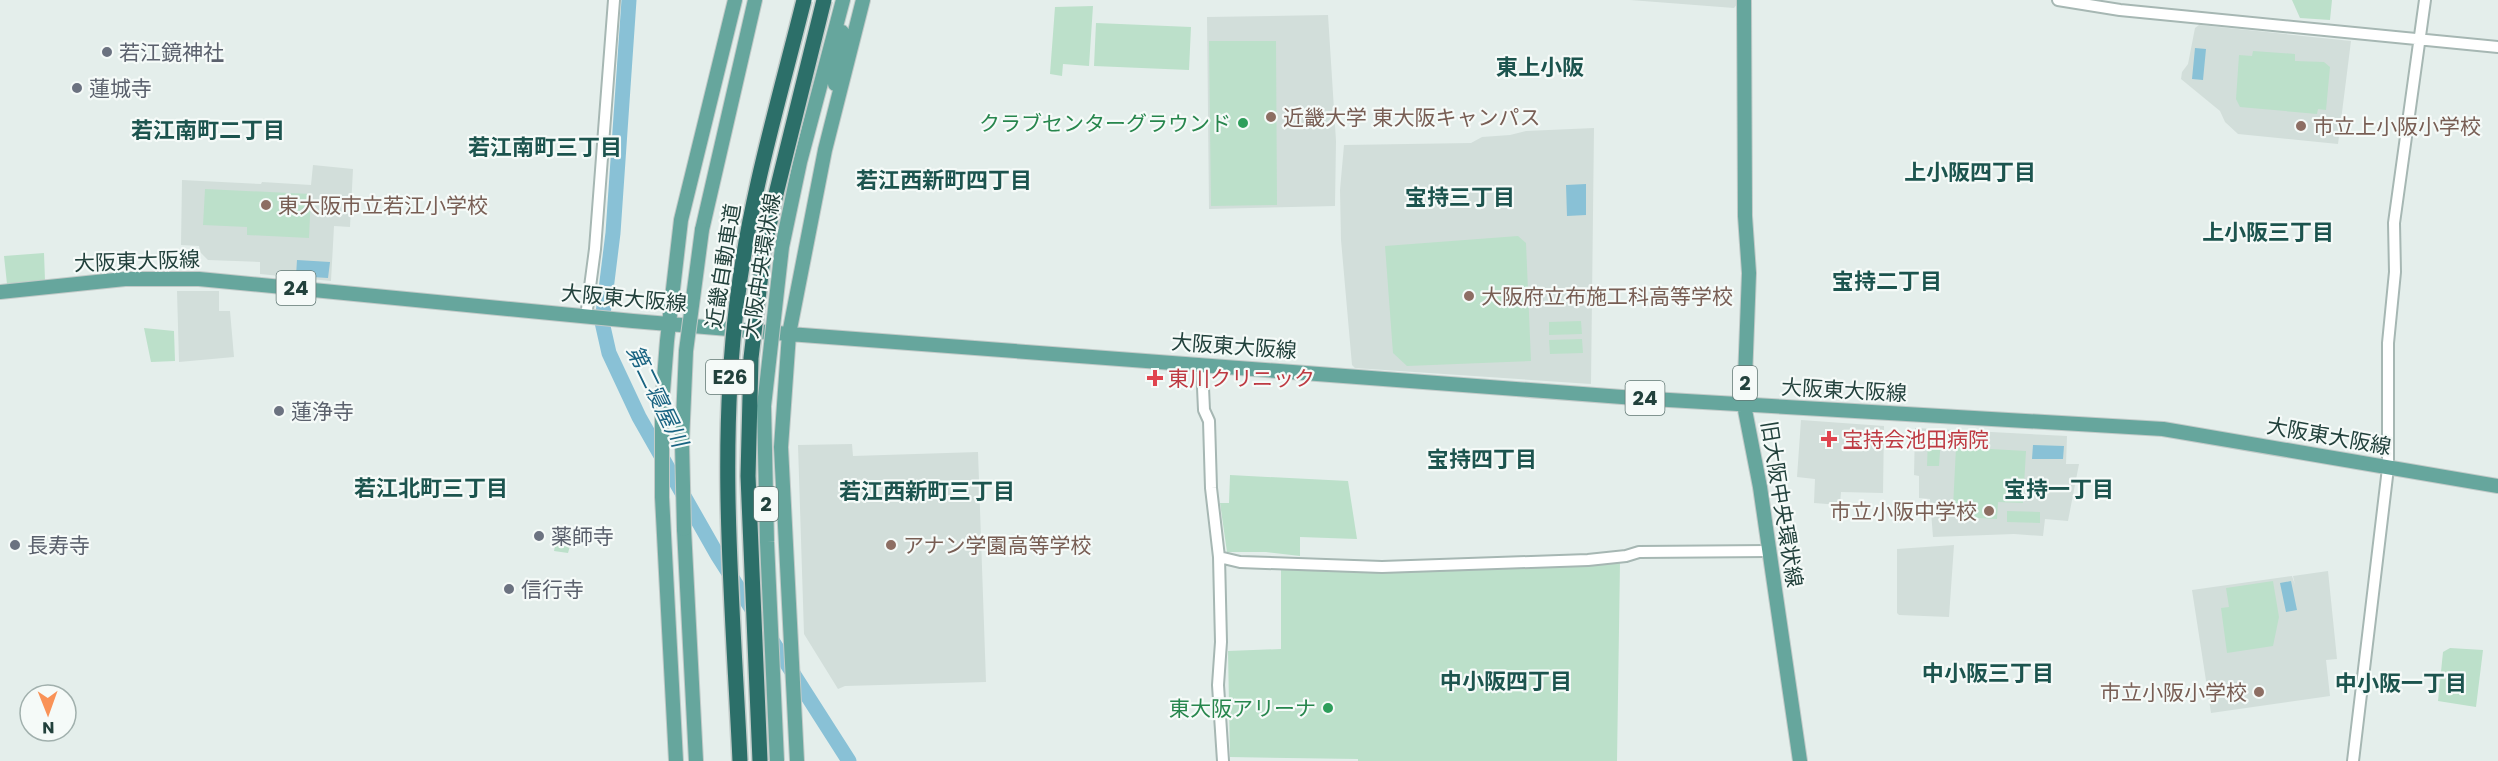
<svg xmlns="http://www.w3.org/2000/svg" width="2498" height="761" viewBox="0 0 2498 761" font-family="Poppins,'Noto Sans JP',sans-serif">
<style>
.built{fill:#d2deda}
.green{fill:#bce0ca}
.water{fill:#89c1d6}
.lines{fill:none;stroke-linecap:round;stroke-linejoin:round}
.river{stroke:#89c1d6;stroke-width:15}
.tertiary-casing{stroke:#a6b7b3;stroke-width:14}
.primary-casing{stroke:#c1cac8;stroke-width:16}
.tertiary{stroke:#fff;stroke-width:10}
.primary{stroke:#66a69d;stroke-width:14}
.primary-bridge-casing{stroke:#c1cac8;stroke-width:16;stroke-linecap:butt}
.motorway-bridge-casing{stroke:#c1cac8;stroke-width:18;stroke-linecap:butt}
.primary-bridge{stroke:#66a69d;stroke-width:14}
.motorway-bridge{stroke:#2c6f69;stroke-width:15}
.worship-dot{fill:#6b7280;stroke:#f5faf8;stroke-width:2}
.education-dot{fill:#8d6e63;stroke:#f5faf8;stroke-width:2}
.leisure-dot{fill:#2e9e5b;stroke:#f5faf8;stroke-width:2}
.health-dot{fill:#e0444e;stroke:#f5faf8;stroke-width:2}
.labels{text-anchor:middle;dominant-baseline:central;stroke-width:4.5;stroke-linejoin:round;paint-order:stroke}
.shield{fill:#f5faf8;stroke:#617874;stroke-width:1.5}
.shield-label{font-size:20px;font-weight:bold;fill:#22413c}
.worship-label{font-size:21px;fill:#5b616d;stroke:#f5faf8;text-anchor:start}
.education-label{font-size:21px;fill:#785e54;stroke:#f5faf8;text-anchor:start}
.leisure-label{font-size:21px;fill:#27864d;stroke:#f5faf8;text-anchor:end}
.street-label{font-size:21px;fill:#22413c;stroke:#f5faf8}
.health-label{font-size:21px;fill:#be3a42;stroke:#f5faf8;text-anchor:start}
.neighbourhood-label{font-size:22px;font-weight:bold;fill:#1c544e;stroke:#f5faf8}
.water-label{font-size:22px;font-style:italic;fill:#186381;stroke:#f5faf8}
</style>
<rect width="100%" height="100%" fill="#e4eeeb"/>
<path class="built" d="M 1630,0 L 1738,0 L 1738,3 L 1734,8 Z
M 1328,15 L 1336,141 L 1335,206 L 1209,209 L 1207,17 Z
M 2199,25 L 2351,41 L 2338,144 L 2238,134 L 2225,122 L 2220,111 L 2181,79 L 2182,72 L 2188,64 L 2195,28 Z
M 1594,128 L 1591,384 L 1355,368 L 1352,365 L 1341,240 L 1340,190 L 1344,145 L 1471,143 L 1482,137 L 1510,135 L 1526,131 Z
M 313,165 L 353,169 L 350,227 L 334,226 L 331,281 L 260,274 L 260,262 L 208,260 L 200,252 L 199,246 L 181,245 L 182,180 L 261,184 L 262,182 L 311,185 Z
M 177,291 L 219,291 L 219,311 L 230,311 L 234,357 L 179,362 Z
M 1801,420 L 1884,426 L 1883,493 L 1841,492 L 1840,505 L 1814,503 L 1815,479 L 1797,477 Z
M 1915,428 L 2067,436 L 2066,464 L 2079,464 L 2068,521 L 2045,519 L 2043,536 L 2014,534 L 1933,537 L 1930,499 L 1919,498 L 1919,476 L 1914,475 Z
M 852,444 L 853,456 L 978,452 L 986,682 L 845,686 L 838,689 L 804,634 L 798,445 Z
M 1954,545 L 1949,617 L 1899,615 L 1897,613 L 1897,549 Z
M 2328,571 L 2337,659 L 2326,660 L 2330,696 L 2211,713 L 2192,590 L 2292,576 L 2295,585 L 2293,576 Z"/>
<path class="green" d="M 2292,0 L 2332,0 L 2330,20 L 2300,18 Z
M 1093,6 L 1089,66 L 1063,64 L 1062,76 L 1050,74 L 1055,7 Z
M 1096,23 L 1191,27 L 1189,70 L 1094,66 Z
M 1209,41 L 1276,41 L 1277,205 L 1211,206 Z
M 2253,51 L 2295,54 L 2295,61 L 2324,62 L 2330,67 L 2326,110 L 2318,109 L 2317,114 L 2240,107 L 2236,99 L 2239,55 L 2252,56 Z
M 205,189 L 311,194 L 309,238 L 247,235 L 247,227 L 203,225 Z
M 1518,236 L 1526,243 L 1531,361 L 1407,366 L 1393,353 L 1385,246 Z
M 44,253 L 45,280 L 7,284 L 4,256 Z
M 1581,321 L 1582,334 L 1549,335 L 1549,322 Z
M 144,328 L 174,331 L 175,361 L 151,362 Z
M 1582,339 L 1583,353 L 1550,354 L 1549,340 Z
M 1928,438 L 1941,438 L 1939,466 L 1927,466 Z
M 1956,447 L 2026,451 L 2023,503 L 1998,502 L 1997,519 L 1962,517 L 1962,507 L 1953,507 Z
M 1230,475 L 1348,481 L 1357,539 L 1300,537 L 1300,556 L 1266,552 L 1227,552 L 1220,503 L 1229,503 Z
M 2007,511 L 2040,512 L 2040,523 L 2007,522 Z
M 558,529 L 574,532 L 568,553 L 554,551 Z
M 1620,562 L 1617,761 L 1358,761 L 1358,759 L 1230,757 L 1228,651 L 1281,649 L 1281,569 L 1378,571 Z
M 2273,581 L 2279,617 L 2273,646 L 2227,653 L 2221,608 L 2229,607 L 2226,588 Z
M 2450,648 L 2483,650 L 2476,707 L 2438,701 L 2443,652 Z"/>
<path class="water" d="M 2195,48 L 2206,49 L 2203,80 L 2192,79 Z
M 1586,184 L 1586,215 L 1567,216 L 1566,185 Z
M 297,260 L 330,262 L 328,278 L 296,276 Z
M 2033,445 L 2064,446 L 2063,459 L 2032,459 Z
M 2291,581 L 2297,610 L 2286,612 L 2280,583 Z"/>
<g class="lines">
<path class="river" d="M 629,0 L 613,233 L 602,322 L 609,353 L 639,417 L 718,556 L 849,761"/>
<defs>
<path id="tertiary" d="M 2058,0 L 2120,10 L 2498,47
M 586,317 L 595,249 L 614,0
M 1202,365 L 1204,410 L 1209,421 L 1211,488 L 1219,557 L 1221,642 L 1218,685 L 1223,761
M 1219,557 L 1240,562 L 1382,567 L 1588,560 L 1626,556 L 1639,552 L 1769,551
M 2353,761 L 2388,468 L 2388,343 L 2395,272 L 2394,223 L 2425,0"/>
<path id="primary" d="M 1744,0 L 1745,216 L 1749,273 L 1744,405 L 1760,487 L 1800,761
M 835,84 L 842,32
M 702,230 L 755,0
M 782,247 L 800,162 L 843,0
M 0,292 L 125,279 L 199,279 L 633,321 L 789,334 L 1635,398 L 2163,429 L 2498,486
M 684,529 L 696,761
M 676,761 L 662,497 L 662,404 L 667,341 L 681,220 L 735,0
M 797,761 L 781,447 L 789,334 L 825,150 L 863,0"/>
</defs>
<use href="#tertiary" class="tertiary-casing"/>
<use href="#primary" class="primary-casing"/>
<use href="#tertiary" class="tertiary"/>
<use href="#primary" class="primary"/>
<defs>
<path id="primary-bridge" d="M 684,529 L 682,442 L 686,351 L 702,230
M 777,761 L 767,542 L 764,406 L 782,247"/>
<path id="motorway-bridge" d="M 740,761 C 733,609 718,454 737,302 C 749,200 779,100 804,0
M 760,761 L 748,476 L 751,358 L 764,249 L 776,194 L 824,0"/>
</defs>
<use href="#primary-bridge" class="primary-bridge-casing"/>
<use href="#motorway-bridge" class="motorway-bridge-casing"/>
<use href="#primary-bridge" class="primary-bridge"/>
<use href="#motorway-bridge" class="motorway-bridge"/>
</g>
<g class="worship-dot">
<circle cx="107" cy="52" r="6"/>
<circle cx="77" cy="88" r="6"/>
<circle cx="279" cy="411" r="6"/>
<circle cx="539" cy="536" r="6"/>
<circle cx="15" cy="545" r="6"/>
<circle cx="509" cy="589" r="6"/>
</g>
<g class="education-dot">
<circle cx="1271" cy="117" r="6"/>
<circle cx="2301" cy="126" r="6"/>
<circle cx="266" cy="205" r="6"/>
<circle cx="1469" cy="296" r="6"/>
<circle cx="1989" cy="511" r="6"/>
<circle cx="891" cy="545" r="6"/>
<circle cx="2259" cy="692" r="6"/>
</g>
<g class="leisure-dot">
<circle cx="1243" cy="123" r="6"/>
<circle cx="1328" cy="708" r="6"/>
</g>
<g class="health-dot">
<path d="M1152 369h6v6h6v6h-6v6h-6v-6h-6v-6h6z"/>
<path d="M1826 430h6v6h6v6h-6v6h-6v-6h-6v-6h6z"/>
</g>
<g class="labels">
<g class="shield">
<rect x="276.5" y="271" width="39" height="34" rx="4.5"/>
<rect x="706" y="360" width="48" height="34" rx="4.5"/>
<rect x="1733" y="366" width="24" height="34" rx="4.5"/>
<rect x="1625.5" y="381" width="39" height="34" rx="4.5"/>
<rect x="754" y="487" width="24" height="34" rx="4.5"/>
</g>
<g class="shield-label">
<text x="296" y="288">24</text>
<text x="730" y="377">E26</text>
<text x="1745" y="383">2</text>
<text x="1645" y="398">24</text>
<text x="766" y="504">2</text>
</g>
<g class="worship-label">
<text x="119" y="52">若江鏡神社</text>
<text x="89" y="88">蓮城寺</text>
<text x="291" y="411">蓮浄寺</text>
<text x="551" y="536">薬師寺</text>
<text x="27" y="545">長寿寺</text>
<text x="521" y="589">信行寺</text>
</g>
<g class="education-label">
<text x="1283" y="117">近畿大学 東大阪キャンパス</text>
<text x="2313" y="126">市立上小阪小学校</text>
<text x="278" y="205">東大阪市立若江小学校</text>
<text x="1481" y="296">大阪府立布施工科高等学校</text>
<text x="1977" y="511" text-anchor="end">市立小阪中学校</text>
<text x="903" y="545">アナン学園高等学校</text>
<text x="2247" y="692" text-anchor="end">市立小阪小学校</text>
</g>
<g class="leisure-label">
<text x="1231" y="123">クラブセンターグラウンド</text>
<text x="1316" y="708">東大阪アリーナ</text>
</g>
<g class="street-label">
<text transform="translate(137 261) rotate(-2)">大阪東大阪線</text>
<text transform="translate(723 266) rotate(-81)">近畿自動車道</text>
<text transform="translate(761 266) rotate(-81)">大阪中央環状線</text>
<text transform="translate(624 298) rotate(5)">大阪東大阪線</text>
<text transform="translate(1234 346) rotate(4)">大阪東大阪線</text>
<text transform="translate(1844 390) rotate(3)">大阪東大阪線</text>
<text transform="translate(2329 436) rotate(10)">大阪東大阪線</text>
<text transform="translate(1782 504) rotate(81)">旧大阪中央環状線</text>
</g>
<g class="health-label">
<text x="1168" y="378">東川クリニック</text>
<text x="1842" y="439">宝持会池田病院</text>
</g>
<g class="neighbourhood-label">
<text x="1540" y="67">東上小阪</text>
<text x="208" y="130">若江南町二丁目</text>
<text x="545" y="147">若江南町三丁目</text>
<text x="1970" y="172">上小阪四丁目</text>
<text x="944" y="180">若江西新町四丁目</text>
<text x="1460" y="197">宝持三丁目</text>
<text x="2268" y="232">上小阪三丁目</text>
<text x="1887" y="281">宝持二丁目</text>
<text x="1482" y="459">宝持四丁目</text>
<text x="431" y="488">若江北町三丁目</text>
<text x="2059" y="489">宝持一丁目</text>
<text x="927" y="491">若江西新町三丁目</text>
<text x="1988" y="673">中小阪三丁目</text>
<text x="1506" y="681">中小阪四丁目</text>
<text x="2401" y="683">中小阪一丁目</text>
</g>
<g class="water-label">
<text transform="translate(657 396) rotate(64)">第二寝屋川</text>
</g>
</g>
<g transform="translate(48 713) rotate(179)"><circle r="28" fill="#f5faf8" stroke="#a1b0ad" stroke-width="1.5"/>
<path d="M0-4.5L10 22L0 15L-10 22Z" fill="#f99257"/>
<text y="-9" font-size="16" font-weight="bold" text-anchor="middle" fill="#22413c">N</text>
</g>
</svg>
